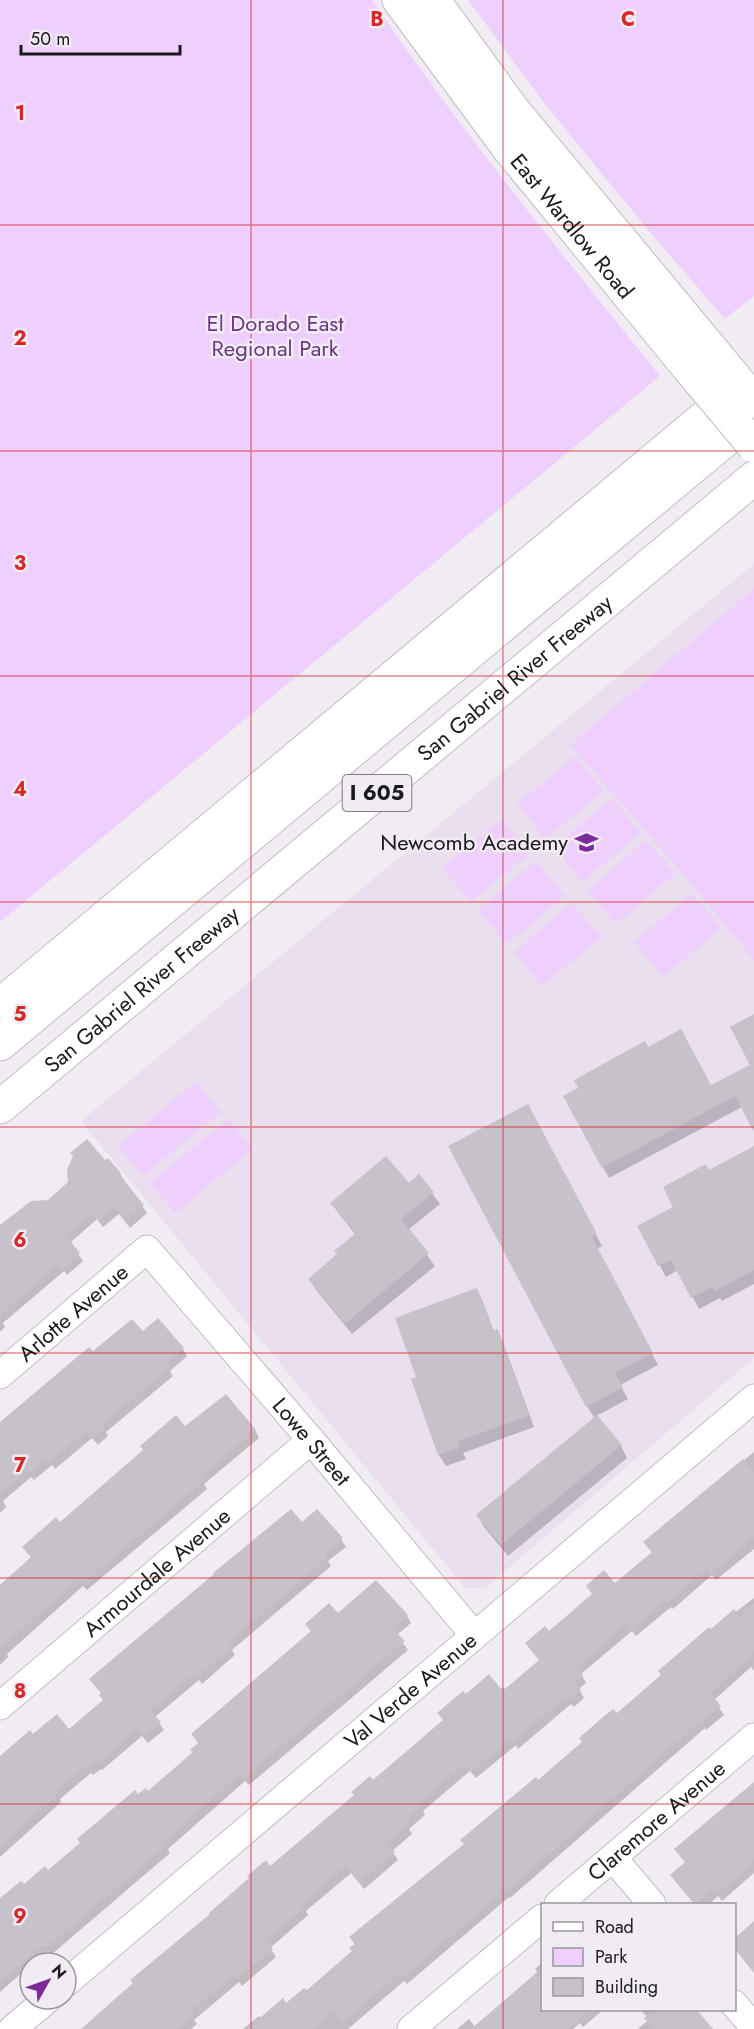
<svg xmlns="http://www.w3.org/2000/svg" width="754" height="2029" viewBox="0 0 754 2029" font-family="Jost,sans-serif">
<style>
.built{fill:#e9dfee}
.green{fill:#efcffd}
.shadow{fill:#0003}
.building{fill:#c7c1ca}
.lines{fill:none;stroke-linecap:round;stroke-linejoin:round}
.minor-casing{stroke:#c2bdc5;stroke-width:29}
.major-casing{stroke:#c2bdc5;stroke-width:35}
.highway-casing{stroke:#c2bdc5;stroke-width:35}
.minor{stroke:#fff;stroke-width:27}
.major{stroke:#fff;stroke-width:33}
.highway{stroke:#fff;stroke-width:33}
.major-bridge-casing{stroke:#c2bdc5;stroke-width:35;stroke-linecap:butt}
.major-bridge{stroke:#fff;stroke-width:33}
.grid{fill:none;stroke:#d62828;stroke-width:1.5;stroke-opacity:0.55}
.labels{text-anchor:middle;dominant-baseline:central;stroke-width:5;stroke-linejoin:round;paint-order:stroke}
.shield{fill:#f1ebf3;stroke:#5b585c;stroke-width:1.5}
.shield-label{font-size:21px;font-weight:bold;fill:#1b191c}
.street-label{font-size:22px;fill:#1b191c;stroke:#f1ebf3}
.park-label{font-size:22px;fill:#6b3680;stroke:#f1ebf3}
.poi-label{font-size:22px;fill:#1b191c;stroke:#f1ebf3;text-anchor:end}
.grid-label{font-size:20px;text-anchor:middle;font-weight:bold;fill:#d62828;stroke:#f1ebf3;stroke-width:5;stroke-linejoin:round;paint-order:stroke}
</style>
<rect width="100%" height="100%" fill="#f1ebf3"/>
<path class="built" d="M 754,564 L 754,1358 L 485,1588 L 465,1588 L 81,1121 Z"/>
<path class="green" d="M 0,0 L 372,0 C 461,131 561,253 660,376 L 0,922 Z
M 468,0 L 754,0 L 754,296 L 725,319 L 654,237 L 548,108 Z
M 754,589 L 754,960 L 678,868 L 570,745 Z
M 575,756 L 604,791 L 545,839 L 517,804 Z
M 612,799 L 641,833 L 582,882 L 553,847 Z
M 502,819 L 530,853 L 471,902 L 442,868 Z
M 646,840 L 675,874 L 616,924 L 588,891 Z
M 536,861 L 565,896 L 507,944 L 478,910 Z
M 692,893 L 721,928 L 663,977 L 634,942 Z
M 572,903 L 601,937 L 542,986 L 514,952 Z
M 196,1082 L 221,1112 L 143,1176 L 118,1146 Z
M 228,1119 L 253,1149 L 175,1213 L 150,1183 Z"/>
<path class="shadow" d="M 754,1016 L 754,1129 L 742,1107 L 609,1178 L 565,1097 L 647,1049 L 711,1087 L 752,1065 Z
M 534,1117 L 602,1246 L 597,1249 L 658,1365 L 620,1385 L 628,1399 L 596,1416 L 621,1446 L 627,1458 L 508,1556 L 484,1527 L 478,1516 L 595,1419 L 587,1406 Z
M 754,1148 L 754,1284 L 722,1301 L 720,1298 L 699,1309 L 678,1270 L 666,1277 L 639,1226 L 675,1207 L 709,1172 Z
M 105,1162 L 120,1174 L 147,1213 L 130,1228 L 119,1214 L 103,1227 L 97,1219 L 70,1243 L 83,1261 L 67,1275 L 64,1271 L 3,1323 L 5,1327 L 0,1332 L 0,1227 L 48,1202 Z
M 419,1176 L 440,1204 L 408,1230 L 435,1266 L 352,1334 L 316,1290 L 310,1279 L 338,1255 L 356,1235 L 339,1214 L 332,1203 L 409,1185 Z
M 477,1290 L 483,1302 L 494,1332 L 497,1331 L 503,1342 L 534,1427 L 463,1453 L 466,1459 L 446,1466 L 439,1455 L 413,1380 L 418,1378 Z
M 143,1333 L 183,1349 L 187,1356 L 170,1371 L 173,1376 L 106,1432 L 108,1436 L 98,1445 L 92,1438 L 55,1469 L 52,1465 L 34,1480 L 31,1477 L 3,1501 L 6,1507 L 0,1513 L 0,1432 L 93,1353 Z
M 185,1429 L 255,1430 L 259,1438 L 204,1484 L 207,1489 L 87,1590 L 83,1586 L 7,1654 L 8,1657 L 0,1665 L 0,1587 L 32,1559 L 24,1547 L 60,1524 Z
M 754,1452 L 754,1549 L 716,1580 L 712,1575 L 673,1609 L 671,1607 L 636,1636 L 632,1631 L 581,1674 L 586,1683 L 579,1689 L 584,1698 L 574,1707 L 571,1704 L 518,1749 L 516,1745 L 476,1778 L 470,1771 L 423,1811 L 425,1815 L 409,1829 L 412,1834 L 392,1851 L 398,1860 L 364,1889 L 351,1873 L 306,1911 L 308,1915 L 270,1948 L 276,1957 L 242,1986 L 239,1982 L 194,2020 L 197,2024 L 191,2029 L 83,2029 L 444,1721 L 466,1696 L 505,1691 L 540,1661 L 527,1644 L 549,1633 L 615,1585 L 653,1554 L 645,1542 Z
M 302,1524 L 341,1539 L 346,1547 L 328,1561 L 331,1566 L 232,1650 L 235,1655 L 202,1684 L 199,1680 L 155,1717 L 164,1730 L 148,1743 L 142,1736 L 102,1770 L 101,1769 L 93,1775 L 91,1773 L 60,1799 L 61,1802 L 0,1857 L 0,1764 L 33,1736 L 69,1731 L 104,1701 L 102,1694 L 91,1680 Z
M 754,1598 L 754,1671 L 751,1667 L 714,1700 L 724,1715 L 706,1730 L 705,1728 L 510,1898 L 509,1897 L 407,1984 L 404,1981 L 348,2029 L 243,2029 L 259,2016 L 261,2019 L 307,1992 L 353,1952 L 355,1945 L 350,1937 L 465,1845 L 617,1715 L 711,1631 Z
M 337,1615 L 407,1616 L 411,1623 L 397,1635 L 408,1650 L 249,1785 L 245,1781 L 168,1849 L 170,1853 L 51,1955 L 48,1951 L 34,1963 L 30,1963 L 30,1966 L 0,1992 L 0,1900 L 48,1872 L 138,1796 L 148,1793 L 194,1753 L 312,1633 L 307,1624 Z
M 754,1783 L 754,1873 L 722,1901 L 718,1896 L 709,1904 L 695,1904 L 686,1863 L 680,1856 Z
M 542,1963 L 542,2010 L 603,2010 L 583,2027 L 580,2023 L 573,2029 L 457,2029 L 469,2019 L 475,2027 L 538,1973 L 535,1969 Z
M 641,2010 L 694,2010 L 710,2029 L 638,2029 L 647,2021 L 647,2017 Z"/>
<path class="building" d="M 754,1014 L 754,1132 L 735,1096 L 602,1168 L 563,1096 L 578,1088 L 574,1080 L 645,1041 L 648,1047 L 681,1029 L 711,1085 L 750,1065 L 730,1027 Z
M 528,1104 L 597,1234 L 592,1237 L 653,1353 L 615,1373 L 623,1387 L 586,1407 L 448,1146 Z
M 87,1139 L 105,1160 L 108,1158 L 121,1173 L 119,1175 L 144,1205 L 125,1221 L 114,1207 L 98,1221 L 92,1213 L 66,1236 L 80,1253 L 62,1269 L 58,1265 L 0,1315 L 0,1225 L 31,1201 L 48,1200 L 68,1182 L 67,1170 L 73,1156 L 70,1153 Z
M 754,1146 L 754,1270 L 714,1291 L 712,1287 L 691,1298 L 671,1260 L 658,1266 L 637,1226 L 673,1207 L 663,1187 L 706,1164 L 709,1170 Z
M 386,1156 L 409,1183 L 419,1174 L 434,1192 L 401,1219 L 429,1253 L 345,1324 L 308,1279 L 337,1254 L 334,1251 L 356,1233 L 330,1203 Z
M 477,1288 L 493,1330 L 498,1329 L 529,1416 L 458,1441 L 461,1447 L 438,1455 L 411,1379 L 416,1377 L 395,1318 Z
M 158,1318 L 184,1348 L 166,1363 L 170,1367 L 102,1425 L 105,1428 L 93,1439 L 87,1431 L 49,1462 L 46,1459 L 29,1474 L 26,1471 L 0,1493 L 0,1422 L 89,1347 L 93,1351 L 132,1319 L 143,1331 Z
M 226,1394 L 256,1430 L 200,1477 L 204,1481 L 164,1515 L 82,1584 L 78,1579 L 0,1649 L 0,1585 L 31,1557 L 22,1547 L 56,1517 L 60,1522 L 143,1450 L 140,1446 L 176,1415 L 185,1426 Z
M 597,1415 L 622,1445 L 501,1545 L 476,1515 Z
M 743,1459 L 754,1472 L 754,1537 L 711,1573 L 707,1569 L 668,1602 L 666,1600 L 631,1630 L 626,1624 L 577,1667 L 583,1675 L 575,1682 L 581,1690 L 569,1700 L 566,1697 L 513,1742 L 510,1739 L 471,1772 L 465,1764 L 419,1803 L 422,1806 L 405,1821 L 409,1825 L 388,1843 L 395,1852 L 359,1882 L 346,1866 L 302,1903 L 305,1907 L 266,1941 L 273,1949 L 237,1979 L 233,1975 L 190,2012 L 194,2016 L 178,2029 L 81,2029 L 133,1983 L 130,1980 L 210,1914 L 209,1913 L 249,1878 L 247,1876 L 266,1860 L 270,1866 L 354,1795 L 351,1792 L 370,1776 L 373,1780 L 443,1720 L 437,1713 L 463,1691 L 466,1694 L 489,1674 L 501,1689 L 503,1687 L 505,1689 L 539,1660 L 525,1643 L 545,1626 L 549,1631 L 592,1594 L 586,1586 L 604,1570 L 615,1583 L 652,1552 L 643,1542 Z
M 291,1509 L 302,1522 L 317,1509 L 343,1538 L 325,1553 L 328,1557 L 228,1643 L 232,1647 L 197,1677 L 194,1674 L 150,1710 L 161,1722 L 143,1737 L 137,1730 L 97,1764 L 96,1762 L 88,1769 L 86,1766 L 56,1791 L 58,1794 L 0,1846 L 0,1756 L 30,1730 L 33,1734 L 57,1714 L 69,1729 L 103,1700 L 99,1695 L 101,1693 L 89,1679 L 214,1574 L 213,1573 Z
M 376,1580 L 408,1615 L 392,1628 L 405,1641 L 244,1778 L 240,1774 L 164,1841 L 167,1845 L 46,1948 L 43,1945 L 0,1981 L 0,1898 L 21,1881 L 24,1884 L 45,1866 L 48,1870 L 80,1843 L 77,1839 L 135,1790 L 138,1794 L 146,1788 L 148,1791 L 193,1752 L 190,1750 L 198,1743 L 191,1734 L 311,1631 L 305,1624 L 329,1603 L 338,1613 Z
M 754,1603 L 754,1653 L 710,1693 L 721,1706 L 701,1723 L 700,1722 L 524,1876 L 505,1892 L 504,1891 L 402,1978 L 399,1974 L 342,2023 L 333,2012 L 313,2029 L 247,2029 L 283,1998 L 286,2003 L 304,1988 L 307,1990 L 352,1951 L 349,1948 L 355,1944 L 349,1937 L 464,1844 L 460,1840 L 536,1777 L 538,1780 L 582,1742 L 579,1738 L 603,1717 L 613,1709 L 617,1713 L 661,1675 L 658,1671 L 709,1627 L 711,1629 L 734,1609 L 739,1616 Z
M 754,1782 L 754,1861 L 717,1895 L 713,1890 L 695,1905 L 670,1875 L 685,1862 L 674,1849 Z
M 754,1921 L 754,1973 L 735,1949 L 735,1938 Z
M 543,1967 L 543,2010 L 590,2010 L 568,2029 L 471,2029 Z
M 654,2010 L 697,2010 L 713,2029 L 653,2029 L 644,2018 Z"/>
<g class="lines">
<defs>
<g id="minor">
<path id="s1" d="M 0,1375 L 147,1249 L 311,1440 L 474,1635"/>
<path id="s2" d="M 0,1706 L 311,1440"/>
<path d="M 613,1858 L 652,1904"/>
<path id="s3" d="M 558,1904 L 754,1737"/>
<path id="s4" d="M 66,1983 L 754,1398"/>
<path d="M 734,2004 L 754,2027"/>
<path d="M 12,2029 L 48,1999"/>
<path d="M 411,2029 L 542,1918"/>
</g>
<g id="major">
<path id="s5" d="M 399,0 L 510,150 L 688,367"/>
<path d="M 433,0 L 513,110 L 711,349"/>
</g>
<g id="highway">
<path d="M 0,1005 L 741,387"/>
<path d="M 0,1044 L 754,416"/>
<path id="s6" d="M 0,1107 L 754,478"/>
</g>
</defs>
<use href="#minor" class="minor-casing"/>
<use href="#major" class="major-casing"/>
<use href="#highway" class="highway-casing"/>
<use href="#minor" class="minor"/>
<use href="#major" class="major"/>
<use href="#highway" class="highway"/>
<defs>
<path id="major-bridge" d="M 711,349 L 754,401
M 688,367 L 754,446"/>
</defs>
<use href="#major-bridge" class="major-bridge-casing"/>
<use href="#major-bridge" class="major-bridge"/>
</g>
<path class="grid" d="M 251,0 L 251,2029M 503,0 L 503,2029M 0,225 L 754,225M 0,451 L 754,451M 0,676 L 754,676M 0,902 L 754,902M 0,1127 L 754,1127M 0,1353 L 754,1353M 0,1578 L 754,1578M 0,1804 L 754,1804"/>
<defs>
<symbol id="school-bare" viewBox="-9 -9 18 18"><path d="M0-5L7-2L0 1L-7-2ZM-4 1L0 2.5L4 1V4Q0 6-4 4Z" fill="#7c2b9b" stroke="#f1ebf3" stroke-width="2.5" paint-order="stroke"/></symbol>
</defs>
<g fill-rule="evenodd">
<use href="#school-bare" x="570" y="826" width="33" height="33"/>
</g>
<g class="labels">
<rect class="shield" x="342.5" y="775" width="69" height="36" rx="4.5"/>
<g class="shield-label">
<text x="377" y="793">I 605</text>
</g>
<g class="street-label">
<text stroke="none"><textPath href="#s5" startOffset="285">East Wardlow Road</textPath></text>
<text stroke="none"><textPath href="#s6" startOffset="670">San Gabriel River Freeway</textPath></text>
<text stroke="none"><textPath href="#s6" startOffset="184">San Gabriel River Freeway</textPath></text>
<text stroke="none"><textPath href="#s1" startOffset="96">Arlotte Avenue</textPath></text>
<text stroke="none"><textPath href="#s1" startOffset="447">Lowe Street</textPath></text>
<text stroke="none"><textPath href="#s2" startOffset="206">Armourdale Avenue</textPath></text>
<text stroke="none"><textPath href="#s4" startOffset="452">Val Verde Avenue</textPath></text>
<text stroke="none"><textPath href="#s3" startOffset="129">Claremore Avenue</textPath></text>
</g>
<g class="park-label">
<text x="275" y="323">El Dorado East<tspan x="275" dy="25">Regional Park</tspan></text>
</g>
<g class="poi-label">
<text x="568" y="842">Newcomb Academy</text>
</g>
</g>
<g class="grid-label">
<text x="377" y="26">B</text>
<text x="628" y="26">C</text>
<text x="20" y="120">1</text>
<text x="20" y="345">2</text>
<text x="20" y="570">3</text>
<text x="20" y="796">4</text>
<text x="20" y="1021">5</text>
<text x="20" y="1247">6</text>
<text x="20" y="1472">7</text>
<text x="20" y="1698">8</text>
<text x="20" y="1923">9</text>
</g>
<rect x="541" y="1903" width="195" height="108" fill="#f1ebf3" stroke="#9b979d" stroke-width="1.5"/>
<rect x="553" y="1922" width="30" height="9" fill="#ffffff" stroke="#9b979d" stroke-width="1.5"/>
<text x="595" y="1933" font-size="18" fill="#1b191c">Road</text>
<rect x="553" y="1948" width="30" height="18" fill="#efcffd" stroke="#9b979d" stroke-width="1.5"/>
<text x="595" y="1963" font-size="18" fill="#1b191c">Park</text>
<rect x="553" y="1978" width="30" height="18" fill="#c7c1ca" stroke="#9b979d" stroke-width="1.5"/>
<text x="595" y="1993" font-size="18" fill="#1b191c">Building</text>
<g transform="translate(48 1981) rotate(50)"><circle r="28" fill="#f1ebf3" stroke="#9b979d" stroke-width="1.5"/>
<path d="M0-4.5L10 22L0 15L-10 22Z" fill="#7c2b9b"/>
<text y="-9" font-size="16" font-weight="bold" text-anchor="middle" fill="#1b191c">N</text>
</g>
<path d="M21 45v9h159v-9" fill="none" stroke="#1b191c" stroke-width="3"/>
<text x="30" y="45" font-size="18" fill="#1b191c" stroke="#f1ebf3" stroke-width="4.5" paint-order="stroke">50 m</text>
</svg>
